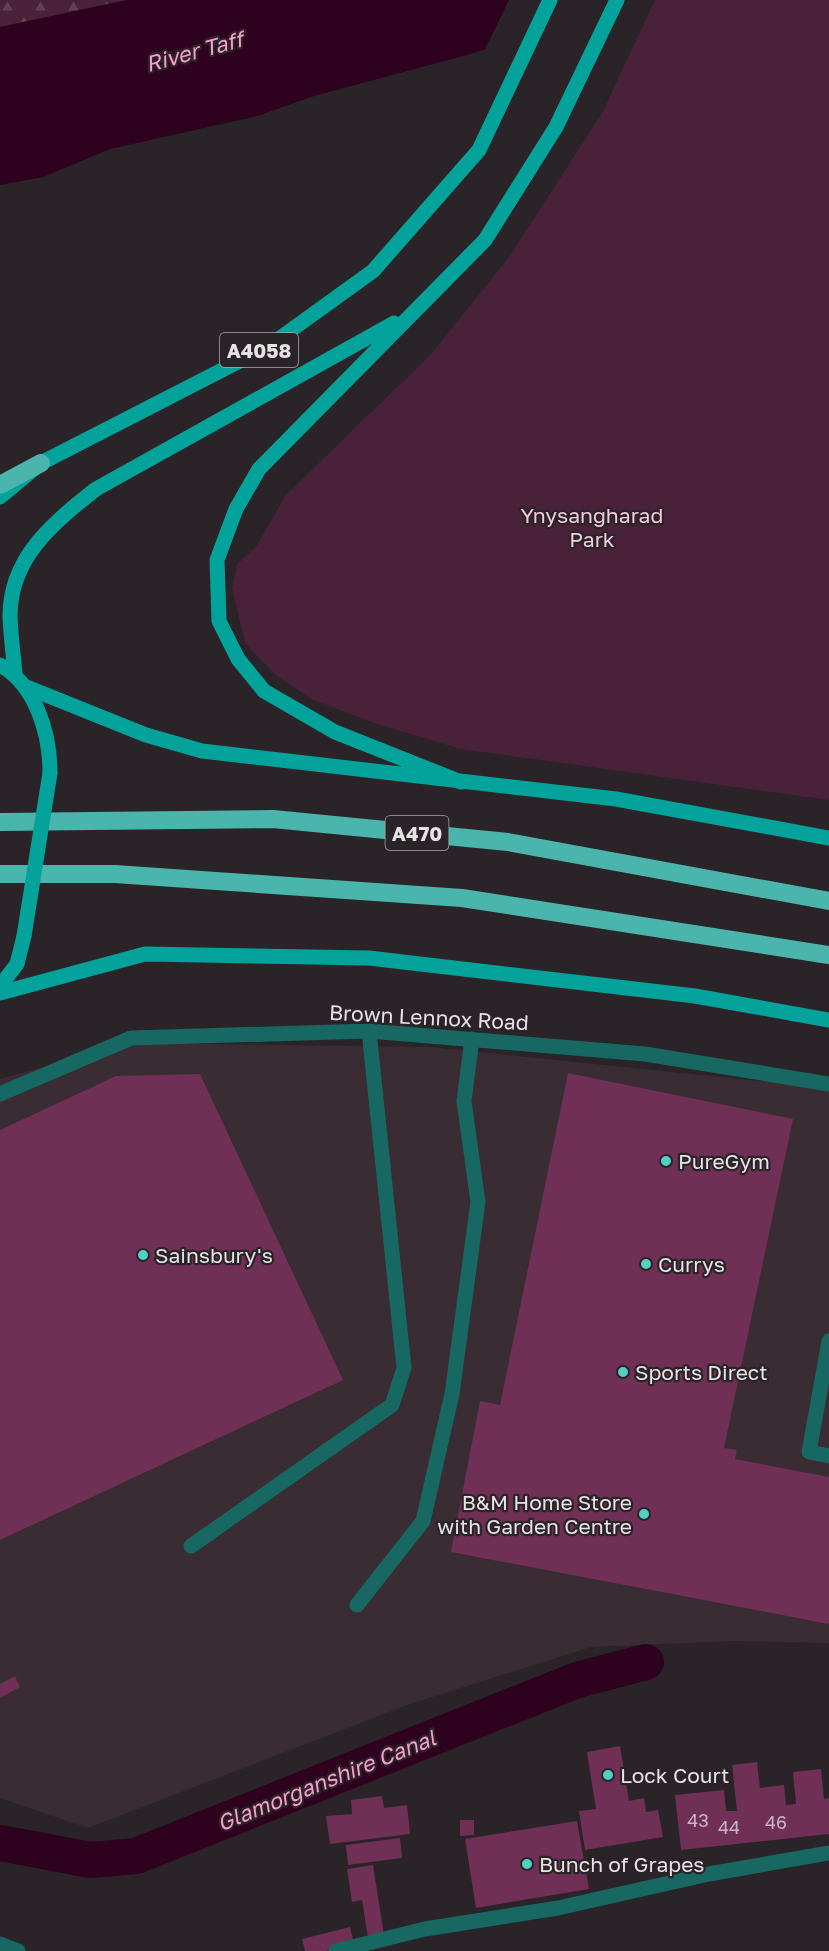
<svg xmlns="http://www.w3.org/2000/svg" width="829" height="1951" viewBox="0 0 829 1951" font-family="'Golos Text',sans-serif">
<style>
.built{fill:#392c32}
.forest{fill:url(#forest-firs)}
.green{fill:#492138}
.water{fill:#2e011e}
.pier{fill:#2a2327}
.lines{fill:none;stroke-linecap:round;stroke-linejoin:round}
.canal{stroke:#2e011e;stroke-width:36}
.building{fill:#702f55}
.minor{stroke:#176762;stroke-width:15}
.major{stroke:#03a29b;stroke-width:15}
.highway{stroke:#4ab5ad;stroke-width:18}
.major-bridge{stroke:#03a29b;stroke-width:15}
.poi-dot{fill:#55cec6;stroke:#2a2327;stroke-width:2}
.labels{text-anchor:middle;dominant-baseline:central;stroke-width:4.5;stroke-linejoin:round;paint-order:stroke}
.number-label{font-size:18px;fill:#c9b5c0}
.shield{fill:#2a2327;stroke:#aea9ab;stroke-width:1.5}
.shield-label{font-size:20px;font-weight:bold;fill:#e7e2e4}
.park-label{font-size:21px;fill:#f3cade;stroke:#2a2327}
.street-label{font-size:21px;fill:#e7e2e4;stroke:#2a2327}
.poi-label{font-size:21px;fill:#e7e2e4;stroke:#2a2327;text-anchor:start}
.water-label{font-size:22px;font-style:italic;fill:#fd9bd0;stroke:#2a2327}
</style>
<defs>
<pattern id="forest-firs" width="22" height="20" patternUnits="userSpaceOnUse" patternTransform="scale(1.5)"><rect width="22" height="20" fill="#492138"/><path d="M5 1l3.5 6h-7zM16 11l3.5 6h-7z" fill="#634155"/></pattern>
</defs>
<rect width="100%" height="100%" fill="#2a2327"/>
<path class="built" d="M 132,1043 L 430,1047 L 817,1087 L 829,1090 L 829,1643 L 733,1641 L 591,1647 L 410,1704 L 88,1828 L 0,1798 L 0,1079 Z"/>
<path class="forest" d="M 0,0 L 127,0 L 0,27 Z"/>
<path class="green" d="M 655,0 L 829,0 L 829,800 L 461,749 L 374,723 L 311,699 L 274,674 L 245,643 L 232,588 L 237,564 L 255,548 L 286,495 L 432,353 L 509,257 L 602,113 Z"/>
<path class="water" d="M 127,0 L 642,0 L 467,55 L 314,96 L 257,116 L 110,149 L 43,177 L 0,185 L 0,27 Z"/>
<path class="pier" d="M 509,0 L 645,0 L 483,53 Z"/>
<g class="lines">
<path class="canal" d="M 0,1843 L 91,1860 L 136,1856 L 577,1680 L 646,1662"/>
</g>
<path class="building" d="M 568,1073 L 793,1119 L 724,1448 L 737,1450 L 735,1459 L 829,1477 L 829,1624 L 451,1552 L 480,1401 L 500,1405 Z
M 200,1074 L 343,1380 L 0,1540 L 0,1130 L 116,1076 Z
M 15,1676 L 20,1687 L 0,1698 L 0,1684 Z
M 620,1746 L 629,1801 L 644,1798 L 646,1812 L 658,1810 L 663,1837 L 585,1850 L 579,1811 L 596,1809 L 587,1752 Z
M 757,1762 L 760,1788 L 784,1785 L 786,1805 L 796,1804 L 793,1772 L 821,1769 L 824,1799 L 829,1798 L 829,1834 L 681,1850 L 675,1795 L 724,1790 L 726,1811 L 737,1811 L 732,1765 Z
M 382,1796 L 384,1808 L 407,1805 L 410,1834 L 330,1844 L 326,1816 L 352,1814 L 351,1800 Z
M 460,1820 L 474,1820 L 474,1835 L 460,1836 Z
M 577,1821 L 589,1889 L 476,1908 L 465,1839 Z
M 400,1838 L 402,1858 L 348,1865 L 346,1845 Z
M 373,1865 L 384,1935 L 368,1938 L 362,1900 L 352,1902 L 347,1869 Z
M 350,1927 L 354,1944 L 325,1951 L 305,1951 L 302,1939 Z"/>
<g class="lines">
<path class="minor" d="M 0,1094 L 131,1038 L 369,1031 L 645,1054 L 829,1084
M 829,1341 L 809,1452 L 829,1456
M 191,1546 L 392,1405 L 404,1368 L 369,1031
M 357,1605 L 423,1521 L 452,1394 L 478,1202 L 464,1101 L 472,1039
M 0,1944 L 18,1951
M 336,1951 L 425,1929 L 558,1908 L 709,1874 L 829,1853"/>
<path class="major" d="M 0,497 L 41,463 L 269,346 L 373,271 L 479,150 L 550,0
M 0,665 C 36,685 50,734 50,773
M 15,673 C 13,654 11,636 10,618 C 9,558 53,523 96,489 L 394,323
M 24,686 L 146,735 L 202,751 L 616,799 L 829,838
M 461,782 L 335,732 L 264,691 L 238,659 L 219,621 L 217,560 L 236,509 L 259,469 L 485,240 L 556,127 L 617,0
M 0,986 L 17,964 L 24,936
M 0,993 L 145,954 L 369,958 L 695,996 L 829,1020"/>
<path class="highway" d="M 0,485 L 41,463
M 0,822 L 273,819 L 508,842 L 829,901
M 0,874 L 115,874 L 462,898 L 829,955"/>
<path class="major-bridge" d="M 24,936 L 50,773"/>
</g>
<g class="poi-dot">
<circle cx="666" cy="1161" r="6"/>
<circle cx="143" cy="1255" r="6"/>
<circle cx="646" cy="1264" r="6"/>
<circle cx="623" cy="1372" r="6"/>
<circle cx="644" cy="1514" r="6"/>
<circle cx="608" cy="1775" r="6"/>
<circle cx="527" cy="1864" r="6"/>
</g>
<g class="labels">
<g class="number-label">
<text x="698" y="1820">43</text>
<text x="776" y="1822">46</text>
<text x="729" y="1827">44</text>
</g>
<g class="shield">
<rect x="220" y="333" width="78" height="34" rx="4.5"/>
<rect x="385.5" y="816" width="63" height="34" rx="4.5"/>
</g>
<g class="shield-label">
<text x="259" y="350">A4058</text>
<text x="417" y="833">A470</text>
</g>
<g class="park-label">
<text x="592" y="515">Ynysangharad<tspan x="592" dy="24">Park</tspan></text>
</g>
<g class="street-label">
<text transform="translate(429 1017) rotate(3)">Brown Lennox Road</text>
</g>
<g class="poi-label">
<text x="678" y="1161">PureGym</text>
<text x="155" y="1255">Sainsbury's</text>
<text x="658" y="1264">Currys</text>
<text x="635" y="1372">Sports Direct</text>
<text x="632" y="1502" text-anchor="end">B&amp;M Home Store<tspan x="632" dy="24">with Garden Centre</tspan></text>
<text x="620" y="1775">Lock Court</text>
<text x="539" y="1864">Bunch of Grapes</text>
</g>
<g class="water-label">
<text transform="translate(194 51) rotate(-15)">River Taff</text>
<text transform="translate(326 1780) rotate(-22)">Glamorganshire Canal</text>
</g>
</g>
</svg>
